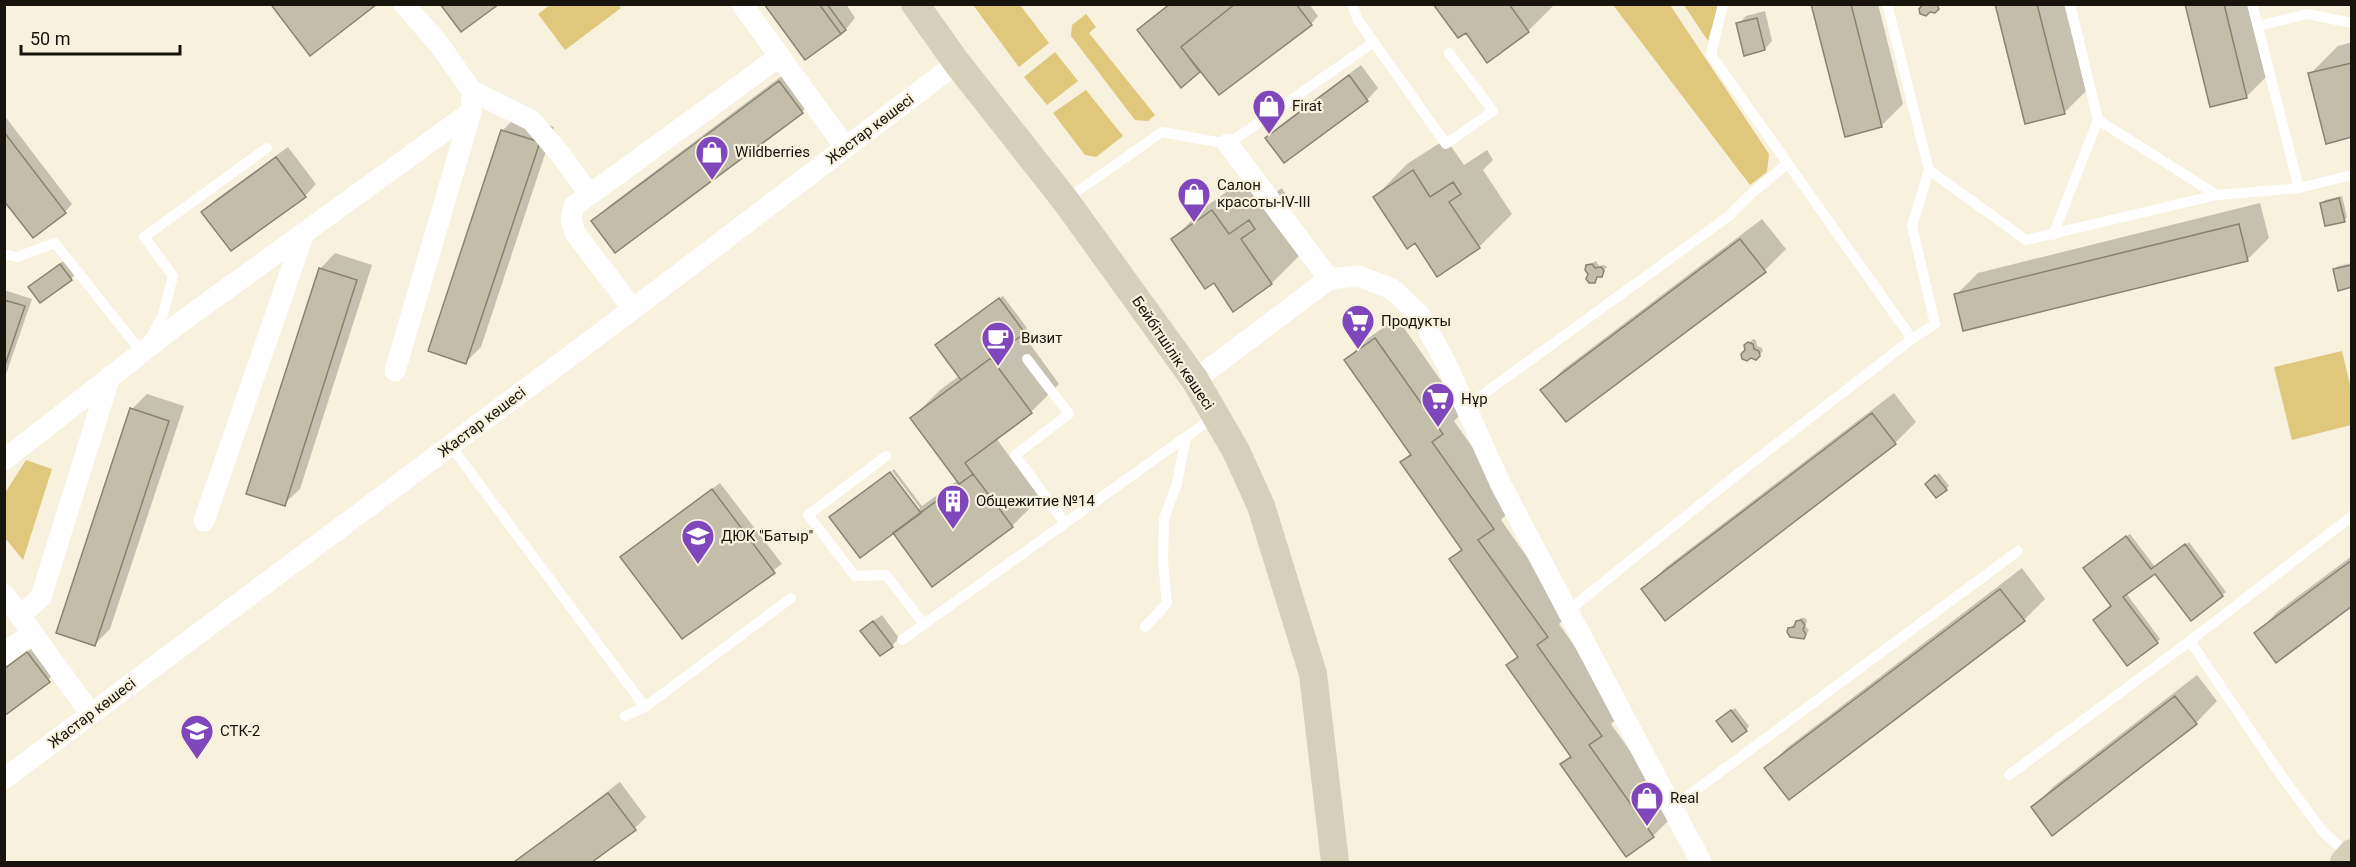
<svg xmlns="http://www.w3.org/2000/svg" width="2356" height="867" viewBox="0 0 2356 867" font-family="Roboto,sans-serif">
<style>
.green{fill:#dfc87b}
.shadow{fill:#0003}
.building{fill:#c3bdaa;stroke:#898472;stroke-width:1.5}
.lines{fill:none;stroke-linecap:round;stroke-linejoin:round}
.lane{stroke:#fff;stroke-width:10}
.street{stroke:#fff;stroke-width:21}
.secondary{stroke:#d6d0ba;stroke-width:28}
.labels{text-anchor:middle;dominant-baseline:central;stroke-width:4.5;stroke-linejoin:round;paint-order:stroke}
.poi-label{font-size:15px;fill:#16140d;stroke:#f7f1dd;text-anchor:start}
.street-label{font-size:15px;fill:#16140d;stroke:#f7f1dd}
</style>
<rect width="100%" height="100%" fill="#f7f1dd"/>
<path class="green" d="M 618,4 L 621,8 L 565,50 L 538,14 L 550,5 Z
M 973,5 L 1020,5 L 1049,43 L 1019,67 Z
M 1613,5 L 1670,5 L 1769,154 L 1767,172 L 1750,185 Z
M 1684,5 L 1718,5 L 1708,41 Z
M 1086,14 L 1096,27 L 1089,33 L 1155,115 L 1148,121 L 1135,120 L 1071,36 L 1072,25 Z
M 1055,52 L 1078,81 L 1047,105 L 1024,77 Z
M 1086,90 L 1123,136 L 1096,157 L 1085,155 L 1053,113 Z
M 2342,351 L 2351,389 L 2351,425 L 2292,440 L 2274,367 Z
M 26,460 L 52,469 L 23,560 L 5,538 L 5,493 Z"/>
<path class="shadow" d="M 766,4 L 846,4 L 855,18 L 846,29 L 805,58 Z
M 1171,4 L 1309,4 L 1318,16 L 1311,24 L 1200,70 L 1181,85 Z
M 1435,4 L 1555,4 L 1528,31 L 1466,31 Z
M 1813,4 L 1878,4 L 1903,104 L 1881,126 Z
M 1997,4 L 2064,4 L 2086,91 L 2064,113 Z
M 2186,4 L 2250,4 L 2268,75 L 2246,97 Z
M 1765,11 L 1772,41 L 1765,49 L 1738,24 L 1746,16 Z
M 2352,42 L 2352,136 L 2310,74 L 2338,46 Z
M 1361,65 L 1378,88 L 1367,100 L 1267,138 L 1279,126 Z
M 795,66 L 818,96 L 802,112 L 616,251 L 593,221 L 609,206 Z
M 4,115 L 72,204 L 65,212 L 4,198 Z
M 518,115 L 554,127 L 481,347 L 466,362 L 430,350 L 503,130 Z
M 1446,139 L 1464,165 L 1487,150 L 1493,160 L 1483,170 L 1512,214 L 1479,247 L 1415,241 L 1375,197 L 1407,164 Z
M 288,147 L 316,184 L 305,196 L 203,212 L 215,200 Z
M 1245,179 L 1262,202 L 1282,188 L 1286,195 L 1274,207 L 1304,251 L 1272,283 L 1234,310 L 1214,281 L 1173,239 L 1205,207 Z
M 2342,196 L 2347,217 L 2344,220 L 2322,203 L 2325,200 Z
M 2260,203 L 2269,238 L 2248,259 L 1965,329 L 1956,295 L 1978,273 Z
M 1762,219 L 1786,249 L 1765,270 L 1542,390 L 1564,369 Z
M 335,253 L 372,265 L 300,489 L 284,504 L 320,269 Z
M 68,257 L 78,271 L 71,279 L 30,287 Z
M 1596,261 L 1599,266 L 1604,265 L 1607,267 L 1594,281 L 1588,265 Z
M 2352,263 L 2352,286 L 2334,270 L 2338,266 Z
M 4,290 L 32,299 L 4,380 Z
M 1003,296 L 1027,328 L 1022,333 L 1059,384 L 1031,412 L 996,438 L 1040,498 L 1012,526 L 933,585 L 918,511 L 920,508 L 892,471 L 894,469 L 922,506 L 958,480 L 912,418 L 940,390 L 959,376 L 940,342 Z
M 1397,318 L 1463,412 L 1454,421 L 1514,506 L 1501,520 L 1568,615 L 1559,624 L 1622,714 L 1611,724 L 1675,814 L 1653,836 L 1626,855 L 1562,765 L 1572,755 L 1508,665 L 1518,655 L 1451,559 L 1462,548 L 1402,462 L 1411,453 L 1346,360 L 1367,339 Z
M 1753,339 L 1756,340 L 1757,346 L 1762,348 L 1763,351 L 1759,355 L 1747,350 L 1746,346 Z
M 1894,393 L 1916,422 L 1895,443 L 1643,590 L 1665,568 Z
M 147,394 L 184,406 L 110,629 L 95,644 L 132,409 Z
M 1939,473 L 1949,486 L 1946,489 L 1930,481 Z
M 720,483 L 782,564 L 682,637 L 622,557 Z
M 2130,534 L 2155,567 L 2189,542 L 2226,592 L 2222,595 L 2156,572 L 2126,593 L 2160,639 L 2157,642 L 2113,606 L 2088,565 Z
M 2352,556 L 2352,604 L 2256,634 L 2277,612 Z
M 2022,568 L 2045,599 L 2024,620 L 1766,768 L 1788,747 Z
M 882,615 L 899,638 L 892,646 L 870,623 Z
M 1801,618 L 1805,618 L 1807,621 L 1805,626 L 1809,630 L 1804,638 L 1790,628 Z
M 35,646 L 56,673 L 4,714 L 4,669 Z
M 2197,675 L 2217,701 L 2196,723 L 2033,807 L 2054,786 Z
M 1735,708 L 1749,726 L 1746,730 L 1722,718 Z
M 620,782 L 646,817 L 635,828 L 589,862 L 515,862 Z"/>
<path class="building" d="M 275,4 L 377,4 L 310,56 L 272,6 Z
M 440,4 L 499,4 L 461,32 Z
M 764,4 L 819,4 L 841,34 L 805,60 Z
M 819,4 L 827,4 L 846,30 L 841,34 Z
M 1170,4 L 1235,4 L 1181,47 L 1200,72 L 1181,88 L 1137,30 Z
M 1235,4 L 1296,4 L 1312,25 L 1219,95 L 1181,47 Z
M 1433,4 L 1509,4 L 1529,32 L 1487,63 L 1466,33 L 1458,38 Z
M 1811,4 L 1851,4 L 1882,127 L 1845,137 Z
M 1937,4 L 1939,9 L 1935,13 L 1930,12 L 1926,16 L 1920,14 L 1919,9 L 1923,4 Z
M 1995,4 L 2037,4 L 2065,114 L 2025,124 Z
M 2185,4 L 2224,4 L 2247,98 L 2210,107 Z
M 1757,18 L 1765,50 L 1744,56 L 1736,23 Z
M 2352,63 L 2352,137 L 2326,144 L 2308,73 Z
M 1349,75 L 1368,101 L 1284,163 L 1265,138 Z
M 779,81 L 803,113 L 615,253 L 591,221 Z
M 501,130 L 540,142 L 466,364 L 428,351 Z
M 4,132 L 66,213 L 33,238 L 4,201 Z
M 276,157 L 306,197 L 231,251 L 201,212 Z
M 1413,170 L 1430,197 L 1453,182 L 1461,194 L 1449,202 L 1480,248 L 1437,277 L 1415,243 L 1407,249 L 1373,197 Z
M 2339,198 L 2345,222 L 2325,226 L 2320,203 Z
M 1212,210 L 1229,234 L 1249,220 L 1255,229 L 1241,239 L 1272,284 L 1233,312 L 1214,283 L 1205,289 L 1171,239 Z
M 2239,224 L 2248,261 L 1963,331 L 1954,294 Z
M 1740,239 L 1766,272 L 1566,422 L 1540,390 Z
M 60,264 L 72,280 L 40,303 L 28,287 Z
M 1592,264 L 1595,268 L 1601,267 L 1604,271 L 1602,277 L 1597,277 L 1595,283 L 1589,283 L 1586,279 L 1588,274 L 1585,270 L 1586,265 Z
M 2352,265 L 2352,287 L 2338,291 L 2333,269 Z
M 319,268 L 357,280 L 285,506 L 246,494 Z
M 999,298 L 1025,333 L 961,380 L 935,345 Z
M 4,300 L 25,306 L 4,368 Z
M 1375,338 L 1443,434 L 1432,442 L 1494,529 L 1478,540 L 1548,637 L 1537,645 L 1602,736 L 1589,745 L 1654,837 L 1626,857 L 1560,764 L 1571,757 L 1506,665 L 1518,657 L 1449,559 L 1462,550 L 1400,462 L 1411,455 L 1344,360 Z
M 1748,342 L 1753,344 L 1754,349 L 1759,351 L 1760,356 L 1756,360 L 1751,358 L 1747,361 L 1742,359 L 1741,354 L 1745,350 L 1744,345 Z
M 991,358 L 1032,413 L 965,463 L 973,474 L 959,484 L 910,418 Z
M 130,408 L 169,421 L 95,646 L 56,633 Z
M 1872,413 L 1896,444 L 1665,621 L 1641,589 Z
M 890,472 L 921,513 L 860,558 L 829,517 Z
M 973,474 L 1013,527 L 932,587 L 893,533 Z
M 1935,475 L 1947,490 L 1936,498 L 1925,484 Z
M 712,489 L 775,573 L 682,639 L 620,557 Z
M 2126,536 L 2151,569 L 2185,544 L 2223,596 L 2191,621 L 2155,574 L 2123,597 L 2158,643 L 2127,666 L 2093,620 L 2111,606 L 2083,568 Z
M 2352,560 L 2352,606 L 2276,663 L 2254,633 Z
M 2000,589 L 2025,621 L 1789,800 L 1764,768 Z
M 1801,620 L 1805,625 L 1803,630 L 1806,634 L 1804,639 L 1790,637 L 1787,632 L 1788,628 L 1794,627 L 1796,621 Z
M 873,621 L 893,647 L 880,656 L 860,631 Z
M 27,652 L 50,682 L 4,716 L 4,669 Z
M 2175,696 L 2197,724 L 2052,836 L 2031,807 Z
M 1731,710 L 1747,731 L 1732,742 L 1716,721 Z
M 608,793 L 636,830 L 592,862 L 514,862 Z"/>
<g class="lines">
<path class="lane" d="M 1352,4 L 1358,20 L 1446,144 L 1493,111 L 1449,53
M 1887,4 L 1929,170 L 1912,226 L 1935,324 L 1912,339
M 2070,4 L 2098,120 L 2217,195 L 2299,188
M 2252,4 L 2299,188 L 2352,175
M 2258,26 L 2307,14 L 2352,23
M 1929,170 L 2026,240 L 2217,195
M 1065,200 L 1162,132 L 1228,144 L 1374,42
M 2053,235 L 2098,120
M 4,254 L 17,257 L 55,243 L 142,353
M 150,339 L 163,315 L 173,276 L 144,237 L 267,148
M 1027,359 L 1069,414 L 1015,455 L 1065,523
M 1467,406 L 1729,216 L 1751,194 L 1787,164
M 450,445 L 645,707 L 625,716
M 886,456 L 808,515 L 855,576 L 886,575 L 924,624
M 1568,611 L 1739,473 L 1912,339 L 1711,55 L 1723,4
M 1145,627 L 1167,603 L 1163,561 L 1164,519 L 1177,483 L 1186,437
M 902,640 L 1215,416
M 2190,641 L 2278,771 L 2324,833 L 2349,855
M 645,707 L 791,598
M 2009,775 L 2190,641 L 2352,516
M 1673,807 L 2018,551"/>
<path class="street" d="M 404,4 L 438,43 L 472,91 L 531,120 L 561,155 L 589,194
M 742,4 L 845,147
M 1228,144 L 1329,279 L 1358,276 L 1392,289 L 1419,314 L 1445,361 L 1501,485 L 1701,862
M 633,309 L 575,233 L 571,219 L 574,206 L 780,56
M 395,371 L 471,112
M 1195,380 L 1329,279
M 4,460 L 177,325 L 471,112 L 472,91
M 204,521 L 304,233
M 4,594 L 91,714
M 21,615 L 41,597 L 110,376
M 4,654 L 32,633
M 4,779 L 633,309 L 957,63"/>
<path class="secondary" d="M 915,4 L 957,63 L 1065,200 L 1195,380 L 1236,451 L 1261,506 L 1313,674 L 1335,862
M 2344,862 L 2352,853"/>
</g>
<defs>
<symbol id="shop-pin" viewBox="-11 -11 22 30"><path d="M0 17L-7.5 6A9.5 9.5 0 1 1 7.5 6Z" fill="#8046bc" stroke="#f7f1dd"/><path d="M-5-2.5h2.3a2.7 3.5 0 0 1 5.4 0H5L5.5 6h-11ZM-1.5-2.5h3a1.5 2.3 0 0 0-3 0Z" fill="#fff"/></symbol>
<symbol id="supermarket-pin" viewBox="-11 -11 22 30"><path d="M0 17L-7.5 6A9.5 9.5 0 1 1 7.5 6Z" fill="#8046bc" stroke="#f7f1dd"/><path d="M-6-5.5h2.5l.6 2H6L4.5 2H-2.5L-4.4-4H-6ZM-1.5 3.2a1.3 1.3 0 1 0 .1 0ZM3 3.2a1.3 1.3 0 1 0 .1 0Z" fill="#fff"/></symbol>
<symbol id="cafe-pin" viewBox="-11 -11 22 30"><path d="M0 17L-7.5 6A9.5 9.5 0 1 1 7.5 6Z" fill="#8046bc" stroke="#f7f1dd"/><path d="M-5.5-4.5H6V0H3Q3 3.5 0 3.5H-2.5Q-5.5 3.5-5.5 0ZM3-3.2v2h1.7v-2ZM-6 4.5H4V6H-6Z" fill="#fff"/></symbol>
<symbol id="building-pin" viewBox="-11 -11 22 30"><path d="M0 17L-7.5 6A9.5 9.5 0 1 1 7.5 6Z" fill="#8046bc" stroke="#f7f1dd"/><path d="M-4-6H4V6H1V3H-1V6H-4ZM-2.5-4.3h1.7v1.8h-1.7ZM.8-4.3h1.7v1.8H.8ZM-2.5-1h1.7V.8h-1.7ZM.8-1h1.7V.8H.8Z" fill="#fff"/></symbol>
<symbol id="school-pin" viewBox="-11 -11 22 30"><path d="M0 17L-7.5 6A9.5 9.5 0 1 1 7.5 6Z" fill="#8046bc" stroke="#f7f1dd"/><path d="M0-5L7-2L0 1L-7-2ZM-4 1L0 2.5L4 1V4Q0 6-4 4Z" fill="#fff"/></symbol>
<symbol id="university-pin" viewBox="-11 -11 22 30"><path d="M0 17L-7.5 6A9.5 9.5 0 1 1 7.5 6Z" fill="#8046bc" stroke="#f7f1dd"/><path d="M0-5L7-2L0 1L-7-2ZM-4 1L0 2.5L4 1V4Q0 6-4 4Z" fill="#fff"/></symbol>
</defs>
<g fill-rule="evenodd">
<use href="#shop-pin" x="1250" y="87" width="38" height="52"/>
<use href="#shop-pin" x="693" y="133" width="38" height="52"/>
<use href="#shop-pin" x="1175" y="175" width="38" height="52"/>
<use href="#supermarket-pin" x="1339" y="302" width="38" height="52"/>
<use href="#cafe-pin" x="979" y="319" width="38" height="52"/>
<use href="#supermarket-pin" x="1419" y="380" width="38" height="52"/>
<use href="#building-pin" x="934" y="482" width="38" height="52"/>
<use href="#school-pin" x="679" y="517" width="38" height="52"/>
<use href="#university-pin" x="178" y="712" width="38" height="52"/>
<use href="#shop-pin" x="1628" y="779" width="38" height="52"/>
</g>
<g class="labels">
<g class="poi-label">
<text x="1292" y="106">Firat</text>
<text x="735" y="152">Wildberries</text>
<text x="1217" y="185">Салон<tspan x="1217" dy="17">красоты-IV-III</tspan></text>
<text x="1381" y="321">Продукты</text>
<text x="1021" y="338">Визит</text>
<text x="1461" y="399">Нұр</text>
<text x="976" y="501">Общежитие №14</text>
<text x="721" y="536">ДЮК "Батыр"</text>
<text x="220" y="731">СТК-2</text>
<text x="1670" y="798">Real</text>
</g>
<g class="street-label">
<text transform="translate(870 129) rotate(-37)">Жастар көшесі</text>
<text transform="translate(1173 353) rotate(56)">Бейбітшілік көшесі</text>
<text transform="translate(482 422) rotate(-37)">Жастар көшесі</text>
<text transform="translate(92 713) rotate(-37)">Жастар көшесі</text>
</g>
</g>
<rect width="2356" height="867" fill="none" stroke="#16140d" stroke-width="12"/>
<path d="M21 45v9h159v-9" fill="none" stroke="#16140d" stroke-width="3"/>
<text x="30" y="45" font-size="18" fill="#16140d" stroke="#f7f1dd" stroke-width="4.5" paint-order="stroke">50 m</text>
</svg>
